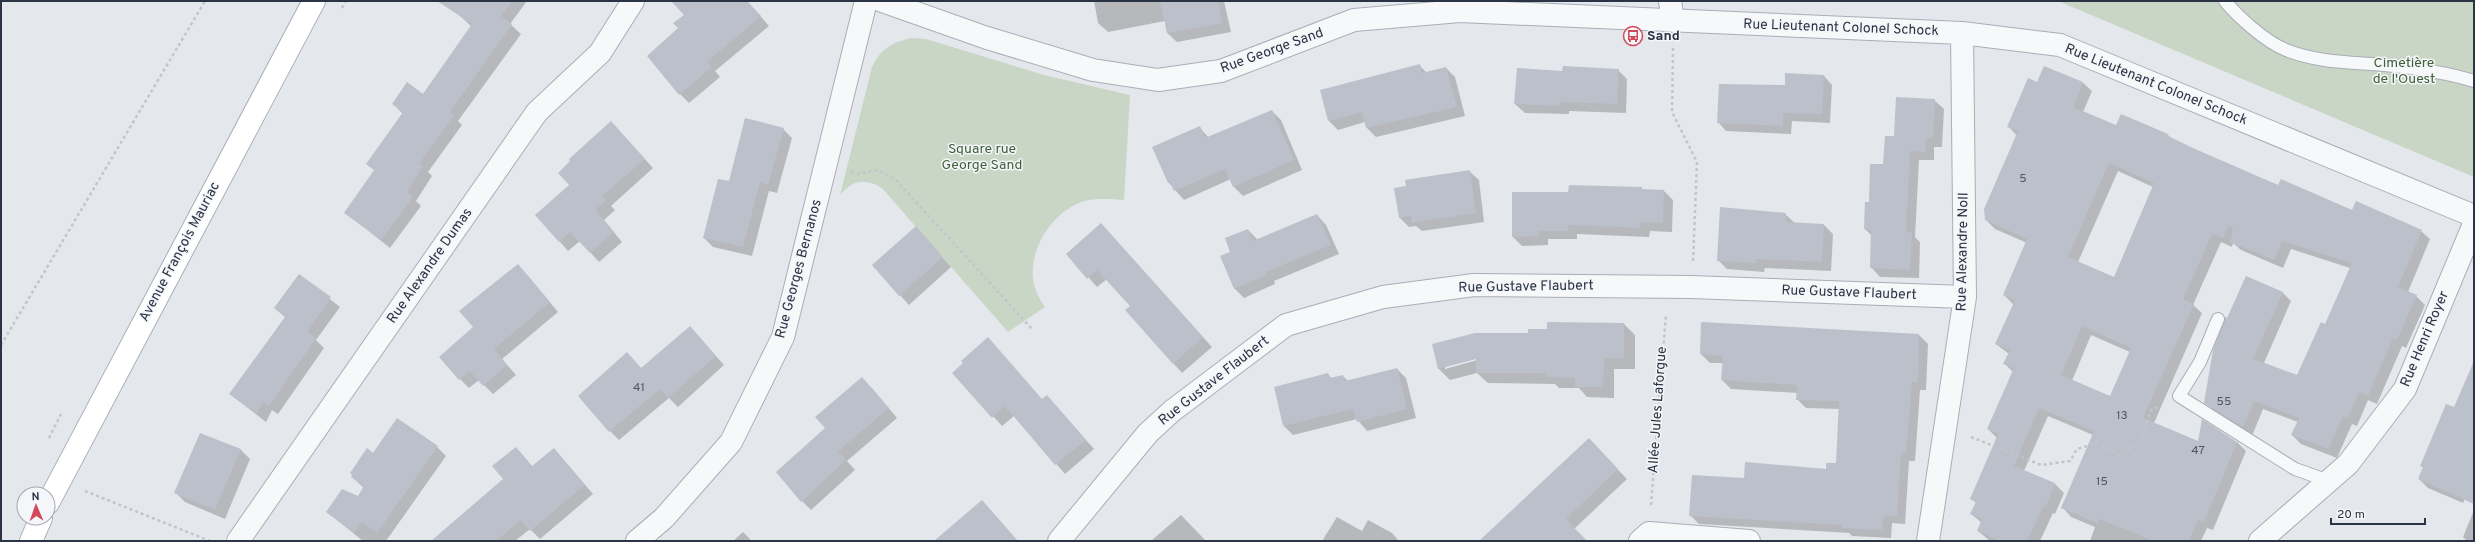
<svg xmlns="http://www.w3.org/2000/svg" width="2475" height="542" viewBox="0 0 2475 542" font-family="Overpass,sans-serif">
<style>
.green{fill:#c9d6c5}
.shadow{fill:#0003;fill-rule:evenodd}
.building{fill:#bbc0ca;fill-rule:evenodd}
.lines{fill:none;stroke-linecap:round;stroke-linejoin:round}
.lane-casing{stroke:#a9aeb7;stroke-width:14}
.street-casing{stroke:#a9aeb7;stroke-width:24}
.secondary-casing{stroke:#a9aeb7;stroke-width:24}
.path{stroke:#c2c5cb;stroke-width:2.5;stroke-dasharray:3 3;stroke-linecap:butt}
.lane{stroke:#f7f8fa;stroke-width:12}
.street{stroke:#f7f8fa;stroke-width:22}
.secondary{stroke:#fff;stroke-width:22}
.labels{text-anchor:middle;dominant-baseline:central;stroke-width:3;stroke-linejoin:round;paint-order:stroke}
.number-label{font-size:12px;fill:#4f5766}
.street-label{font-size:14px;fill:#2b3445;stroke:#f4f6f9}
.poi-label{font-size:14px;font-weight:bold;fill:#2b3445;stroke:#f4f6f9;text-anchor:start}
.park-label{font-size:14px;fill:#3f6138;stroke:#f4f6f9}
</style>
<rect width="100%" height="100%" fill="#e4e7ec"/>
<path class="green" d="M 2058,1 L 2474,1 L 2474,177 Z
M 911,38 L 926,39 L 1044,75 L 1130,95 L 1124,200 C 1111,199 1096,198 1084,201 C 1050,212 1023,257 1036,291 C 1038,297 1042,302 1045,307 L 1008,332 L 882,188 C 865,178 853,180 840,195 L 872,67 C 881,48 892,43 911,38 Z"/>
<path class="shadow" d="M 467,1 L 527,1 L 510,24 L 521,34 L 458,121 L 462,125 L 428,172 L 432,176 L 416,201 L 421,206 L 390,248 L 345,212 L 375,171 L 367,164 L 403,114 L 393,104 L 423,95 L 471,26 L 458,14 Z
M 701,1 L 747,1 L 769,26 L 715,71 L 720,77 L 689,103 L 680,94 L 679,29 Z
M 1094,1 L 1224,1 L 1231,32 L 1177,42 L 1167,33 L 1165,21 L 1108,32 L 1098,23 Z
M 1419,65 L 1427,73 L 1446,68 L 1455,77 L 1465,116 L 1376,137 L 1367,128 L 1365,122 L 1338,130 L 1329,121 Z
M 1618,70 L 1627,79 L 1626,113 L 1569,111 L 1569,114 L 1525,113 L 1515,104 L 1563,72 Z
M 1824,76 L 1832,85 L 1830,123 L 1792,121 L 1791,134 L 1726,131 L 1718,122 L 1786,86 Z
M 2083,83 L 2092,91 L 2083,112 L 2117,126 L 2168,135 L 2173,140 L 2279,186 L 2353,211 L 2421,231 L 2430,239 L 2408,292 L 2416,296 L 2425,305 L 2406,348 L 2402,346 L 2377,404 L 2368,400 L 2357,426 L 2352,424 L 2337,458 L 2301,444 L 2292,435 L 2298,422 L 2263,409 L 2252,436 L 2215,412 L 2206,403 L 2282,292 L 2291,301 L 2264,363 L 2298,376 L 2326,325 L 2350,268 L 2291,249 L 2283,268 L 2241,250 L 2233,243 L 2232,247 L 2221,242 L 2193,305 L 2202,313 L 2154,423 L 2199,442 L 2237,442 L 2246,451 L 2213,530 L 2207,528 L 2201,541 L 2090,541 L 2095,527 L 2071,517 L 2063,508 L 2093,435 L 2048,416 L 2024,471 L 2055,484 L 2064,493 L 2055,514 L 2053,513 L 2040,541 L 1990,541 L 1978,531 L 1982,523 L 1971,514 L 1976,503 L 1972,499 L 1997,438 L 1988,429 L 2013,372 L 2005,364 L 2009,354 L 1996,344 L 2014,305 L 2004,295 L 2027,243 L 1995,229 L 1986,220 L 2017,136 L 2008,126 L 2037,84 ZM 2118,171 L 2153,187 L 2114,278 L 2078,262 ZM 2091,335 L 2130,352 L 2110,397 L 2072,381 Z
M 1934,100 L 1944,109 L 1942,147 L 1934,147 L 1934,160 L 1919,160 L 1915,237 L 1920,242 L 1919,278 L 1880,277 L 1871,267 L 1872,236 L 1865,229 L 1870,203 L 1895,137 Z
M 1272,111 L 1281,120 L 1302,170 L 1243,196 L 1234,187 L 1231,179 L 1184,200 L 1168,182 L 1199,127 L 1209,138 Z
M 611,122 L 653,168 L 611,206 L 615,210 L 604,220 L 622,242 L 599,262 L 580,241 L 568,251 L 537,215 L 570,185 Z
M 783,129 L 792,138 L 777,193 L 769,191 L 752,256 L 713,247 L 704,238 L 730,183 Z
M 1469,171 L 1479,180 L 1484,222 L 1422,231 L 1416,226 L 1409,227 L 1400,218 Z
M 1641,188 L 1644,190 L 1664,191 L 1673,200 L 1672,232 L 1650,231 L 1649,237 L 1577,234 L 1577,239 L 1548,239 L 1548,245 L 1522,246 L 1513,237 L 1569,193 Z
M 1785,214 L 1795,223 L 1824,225 L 1833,234 L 1831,271 L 1765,268 L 1764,272 L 1727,269 L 1718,260 Z
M 1317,215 L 1326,225 L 1339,254 L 1274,281 L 1275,284 L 1244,298 L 1235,289 L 1221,256 L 1232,252 L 1248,230 L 1258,240 Z
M 916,228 L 951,267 L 909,305 L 873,266 Z
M 1110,234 L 1212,347 L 1182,373 L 1126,310 L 1131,306 L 1107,279 L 1097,287 L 1068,254 Z
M 299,275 L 340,307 L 316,340 L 324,348 L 278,414 L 272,410 L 266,422 L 230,394 L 286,318 L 276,308 Z
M 527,275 L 558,312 L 502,359 L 516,375 L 493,394 L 479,380 L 469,388 L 460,379 L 474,327 Z
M 1624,324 L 1635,335 L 1635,369 L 1614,369 L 1614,398 L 1587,397 L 1579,388 L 1559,388 L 1555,384 L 1488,383 L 1477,373 L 1450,380 L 1439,369 L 1433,345 L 1548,330 ZM 1481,357 L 1481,359 L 1445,369 L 1445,366 Z
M 1919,335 L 1928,344 L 1926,390 L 1920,390 L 1915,461 L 1909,461 L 1905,524 L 1892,523 L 1891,538 L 1852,536 L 1849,533 L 1699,524 L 1690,515 L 1745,479 L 1826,470 L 1837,464 L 1840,409 L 1806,408 L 1797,399 L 1798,393 L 1731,389 L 1722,380 L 1723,363 L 1710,363 L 1701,354 Z
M 699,337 L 724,365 L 678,407 L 669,398 L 619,440 L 610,431 L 627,353 L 642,369 Z
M 2474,362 L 2474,478 L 2463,503 L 2428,488 L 2419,479 L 2424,468 L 2421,466 L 2455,408 Z
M 1397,369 L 1406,378 L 1416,418 L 1367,431 L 1357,419 L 1293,435 L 1284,426 L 1328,374 L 1332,379 L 1343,376 L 1348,381 Z
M 954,373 L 1042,400 L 1047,396 L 1094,449 L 1065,474 L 1014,416 L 1002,426 Z
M 871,387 L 897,418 L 847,461 L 855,470 L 811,510 L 802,501 Z
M 201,434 L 241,450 L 250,459 L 225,519 L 185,502 L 176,493 Z
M 437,447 L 446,456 L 386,541 L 363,541 L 327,512 L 359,497 L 364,488 L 352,477 L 374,455 Z
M 516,448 L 533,467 L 562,458 L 593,494 L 540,539 L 530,529 L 515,541 L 449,541 L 505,479 Z
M 1598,449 L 1627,479 L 1574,529 L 1496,541 Z
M 2474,510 L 2474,541 L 2467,541 L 2463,537 Z
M 1181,515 L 1206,541 L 1153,541 L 1152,540 Z
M 1337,517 L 1362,531 L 1368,520 L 1392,533 L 1399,541 L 1322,541 Z
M 743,532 L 752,541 L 733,541 Z"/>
<path class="building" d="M 437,1 L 512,1 L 501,16 L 512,24 L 450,112 L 454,115 L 419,164 L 423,166 L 407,192 L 413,197 L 381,240 L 344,213 L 374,170 L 366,164 L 403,112 L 392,104 L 407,82 L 423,94 L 472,24 Z
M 671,1 L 747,1 L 761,16 L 707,62 L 712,67 L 679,95 L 647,56 L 678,28 L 673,23 L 684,15 Z
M 1160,1 L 1218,1 L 1222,23 L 1167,33 Z
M 1420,64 L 1422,73 L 1446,67 L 1457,107 L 1366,128 L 1362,112 L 1328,121 L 1320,90 Z
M 1563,66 L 1619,69 L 1617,104 L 1560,102 L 1560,106 L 1514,104 L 1517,68 L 1562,71 Z
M 2044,66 L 2083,82 L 2073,107 L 2116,125 L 2121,114 L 2168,134 L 2168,136 L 2195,149 L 2278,185 L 2281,179 L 2352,210 L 2356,201 L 2422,230 L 2398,287 L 2417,295 L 2397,340 L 2393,338 L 2368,396 L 2359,392 L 2348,418 L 2343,416 L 2328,449 L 2291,435 L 2299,418 L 2254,401 L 2243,427 L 2204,403 L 2213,350 L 2225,317 L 2227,318 L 2246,276 L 2283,292 L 2253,359 L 2297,375 L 2321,322 L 2325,324 L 2352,263 L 2282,241 L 2274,260 L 2230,242 L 2233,228 L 2228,226 L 2223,238 L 2212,234 L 2183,299 L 2194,304 L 2143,418 L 2198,441 L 2202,419 L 2237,442 L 2204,522 L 2198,520 L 2189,541 L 2153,541 L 2099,519 L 2097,523 L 2061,508 L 2094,431 L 2039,408 L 2014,466 L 2055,483 L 2046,506 L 2044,505 L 2027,541 L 2000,541 L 1977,531 L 1982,519 L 1970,514 L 1976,502 L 1970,499 L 1998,434 L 1987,429 L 2014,368 L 2003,364 L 2010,350 L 1995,344 L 2015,300 L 2003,295 L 2027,239 L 1985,220 L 1984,209 L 2018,131 L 2007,127 L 2028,78 L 2037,82 ZM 2109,163 L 2154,183 L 2114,277 L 2068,257 ZM 2082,326 L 2131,348 L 2110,396 L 2061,375 Z
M 1785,73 L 1824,75 L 1822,114 L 1783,113 L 1783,126 L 1717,123 L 1719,84 L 1785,85 Z
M 1896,97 L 1935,99 L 1933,138 L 1926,138 L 1925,152 L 1910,151 L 1906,232 L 1912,232 L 1910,270 L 1870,268 L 1871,230 L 1864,229 L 1865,202 L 1869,202 L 1870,164 L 1883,164 L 1885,136 L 1894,136 Z
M 1272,110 L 1294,160 L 1233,187 L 1225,169 L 1174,191 L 1170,182 L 1168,183 L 1152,147 L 1200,126 L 1205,138 Z
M 745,118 L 784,128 L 768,185 L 760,182 L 743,247 L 703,238 L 718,179 L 729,181 Z
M 611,121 L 645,159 L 602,196 L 606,200 L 595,210 L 614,232 L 590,253 L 570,232 L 559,242 L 535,215 L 569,185 L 558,173 L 570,161 L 569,159 Z
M 1470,170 L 1476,213 L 1412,223 L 1411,216 L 1399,218 L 1394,188 L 1406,186 L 1405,180 Z
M 1569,185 L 1642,187 L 1642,189 L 1664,190 L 1663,223 L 1641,222 L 1640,228 L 1568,225 L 1568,231 L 1539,231 L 1539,236 L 1512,237 L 1512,192 L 1568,192 Z
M 1720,207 L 1786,213 L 1786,222 L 1824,224 L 1822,262 L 1756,259 L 1756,263 L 1717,261 Z
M 1317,214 L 1331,245 L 1265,272 L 1267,275 L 1234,289 L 1220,256 L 1230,252 L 1225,238 L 1248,229 L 1253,241 Z
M 1101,223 L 1203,337 L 1173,364 L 1125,310 L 1130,306 L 1097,270 L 1087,279 L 1066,254 Z
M 916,226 L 943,257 L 899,296 L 872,265 Z
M 518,264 L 550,302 L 494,349 L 507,365 L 483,386 L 470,371 L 459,380 L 439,357 L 473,327 L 459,311 Z
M 299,274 L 331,297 L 307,332 L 316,338 L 269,406 L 263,402 L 257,414 L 229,394 L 285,317 L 274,308 Z
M 1547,322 L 1624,323 L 1624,358 L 1604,358 L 1603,387 L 1575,387 L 1575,378 L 1547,377 L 1547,373 L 1476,373 L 1476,359 L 1438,369 L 1432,344 L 1475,333 L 1528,333 L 1528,329 L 1547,329 Z
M 1701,322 L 1919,334 L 1918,382 L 1912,382 L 1906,453 L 1901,453 L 1897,516 L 1884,515 L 1882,530 L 1842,528 L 1843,525 L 1689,516 L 1692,475 L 1744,478 L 1745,462 L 1826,469 L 1826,463 L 1836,463 L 1839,401 L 1796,400 L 1797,385 L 1721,380 L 1723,356 L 1700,354 Z
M 690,326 L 716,356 L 668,398 L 660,389 L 609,432 L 578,396 L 627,352 L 641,368 Z
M 988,337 L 1042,399 L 1047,395 L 1086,440 L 1055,465 L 1005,406 L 992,418 L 952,373 L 963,363 L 961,361 Z
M 2474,361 L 2474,504 L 2418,479 L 2423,467 L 2420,466 L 2446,404 L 2454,407 Z
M 1397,368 L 1407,409 L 1357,422 L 1353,409 L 1283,426 L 1274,387 L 1328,373 L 1330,378 L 1343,375 L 1345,381 Z
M 862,377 L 889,408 L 838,451 L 846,460 L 801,502 L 776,472 L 825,428 L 815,417 Z
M 397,418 L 438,446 L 377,533 L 362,522 L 354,533 L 326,512 L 342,489 L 358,496 L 364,486 L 351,477 L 352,475 L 350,473 L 367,448 L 373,453 Z
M 200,433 L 241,449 L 215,510 L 174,493 Z
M 1589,438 L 1618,469 L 1566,519 L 1587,541 L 1479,541 Z
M 516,447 L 532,466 L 554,448 L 585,485 L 530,531 L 521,520 L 496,541 L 431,541 L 503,479 L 492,466 Z
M 982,500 L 1018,541 L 934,541 Z"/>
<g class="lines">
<defs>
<path id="lane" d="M 2225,1 C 2238,17 2266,42 2286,50 C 2320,63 2349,62 2385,65 C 2415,68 2445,72 2474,81
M 2218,319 L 2200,362 L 2179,396 L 2295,469 L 2329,481"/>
<path id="street" d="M 882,1 L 987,38 L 1093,70 L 1158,80 L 1221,71 L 1354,20 L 1460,11 L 1962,33 L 2060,45 L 2474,216
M 1670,1 L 1673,21
M 238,541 L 537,112 L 600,53 L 633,1
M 637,541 L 664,518 L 731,442 L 783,337 L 866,1
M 1059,541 L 1148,433 L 1172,411 L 1286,325 L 1383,297 L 1474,285 L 1691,287 L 1965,297
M 1640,541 L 1649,533 L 1749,541
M 1928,541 L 1965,297 L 1962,33
M 2260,541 L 2348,464 L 2405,389 L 2474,224"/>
<path id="secondary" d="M 48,503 L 314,1
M 31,541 L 41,518"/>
</defs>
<use href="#lane" class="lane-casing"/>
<use href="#street" class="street-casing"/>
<use href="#secondary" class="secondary-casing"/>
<path class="path" d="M 342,8 L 346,1
M 1673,48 L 1672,112 L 1697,162 L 1693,261
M 851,172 L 858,174 L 878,170 L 896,180 L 1032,329
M 1,345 L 205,1
M 1971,437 L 2041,465 L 2070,461 L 2077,449 L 2097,443 L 2119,455 L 2141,442 L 2151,410 L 2159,407
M 49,438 L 61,414
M 85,491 L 210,541
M 1651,505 L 1666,314"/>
<use href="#lane" class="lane"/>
<use href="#street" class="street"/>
<use href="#secondary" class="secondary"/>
</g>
<defs>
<symbol id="bus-ring" viewBox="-11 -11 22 22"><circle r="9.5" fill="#f4f6f9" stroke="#d1495b" stroke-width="1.5"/><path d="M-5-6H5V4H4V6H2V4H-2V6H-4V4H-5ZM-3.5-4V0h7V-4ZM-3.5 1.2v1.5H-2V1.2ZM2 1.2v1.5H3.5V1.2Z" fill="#d1495b"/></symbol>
</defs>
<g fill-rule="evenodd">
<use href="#bus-ring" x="1622" y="25" width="22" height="22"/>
</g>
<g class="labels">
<g class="number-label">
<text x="2023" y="179">5</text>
<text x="639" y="388">41</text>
<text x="2224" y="402">55</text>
<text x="2122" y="416">13</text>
<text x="2198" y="451">47</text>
<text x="2102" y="482">15</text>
</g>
<g class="street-label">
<text transform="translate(1841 28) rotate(2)">Rue Lieutenant Colonel Schock</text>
<text transform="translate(1272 51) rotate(-20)">Rue George Sand</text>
<text transform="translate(2156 85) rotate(22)">Rue Lieutenant Colonel Schock</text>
<text transform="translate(180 252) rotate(-62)">Avenue François Mauriac</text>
<text transform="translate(1963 252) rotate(-89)">Rue Alexandre Noll</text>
<text transform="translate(430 266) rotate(-55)">Rue Alexandre Dumas</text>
<text transform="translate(799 269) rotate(-75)">Rue Georges Bernanos</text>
<text transform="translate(1526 287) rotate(-1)">Rue Gustave Flaubert</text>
<text transform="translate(1849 293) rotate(2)">Rue Gustave Flaubert</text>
<text transform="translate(2425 339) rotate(-67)">Rue Henri Royer</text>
<text transform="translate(1214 381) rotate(-38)">Rue Gustave Flaubert</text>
<text transform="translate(1658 410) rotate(-86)">Allée Jules Laforgue</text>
</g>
<g class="poi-label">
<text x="1647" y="36">Sand</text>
</g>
<g class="park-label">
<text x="2404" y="63">Cimetière<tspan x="2404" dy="16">de l'Ouest</tspan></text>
<text x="982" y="149">Square rue<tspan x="982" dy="16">George Sand</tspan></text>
</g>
</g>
<rect width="2475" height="542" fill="none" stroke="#2b3445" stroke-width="4"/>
<g transform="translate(36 506) rotate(358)"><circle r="19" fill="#f4f6f9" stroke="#a4a8b1"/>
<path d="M0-3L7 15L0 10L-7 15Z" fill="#d1495b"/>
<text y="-6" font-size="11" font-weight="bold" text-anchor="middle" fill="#2b3445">N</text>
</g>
<path d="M2331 518v6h94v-6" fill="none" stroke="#2b3445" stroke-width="2"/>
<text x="2337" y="518" font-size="12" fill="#2b3445" stroke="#f4f6f9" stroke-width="3" paint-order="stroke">20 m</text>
</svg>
